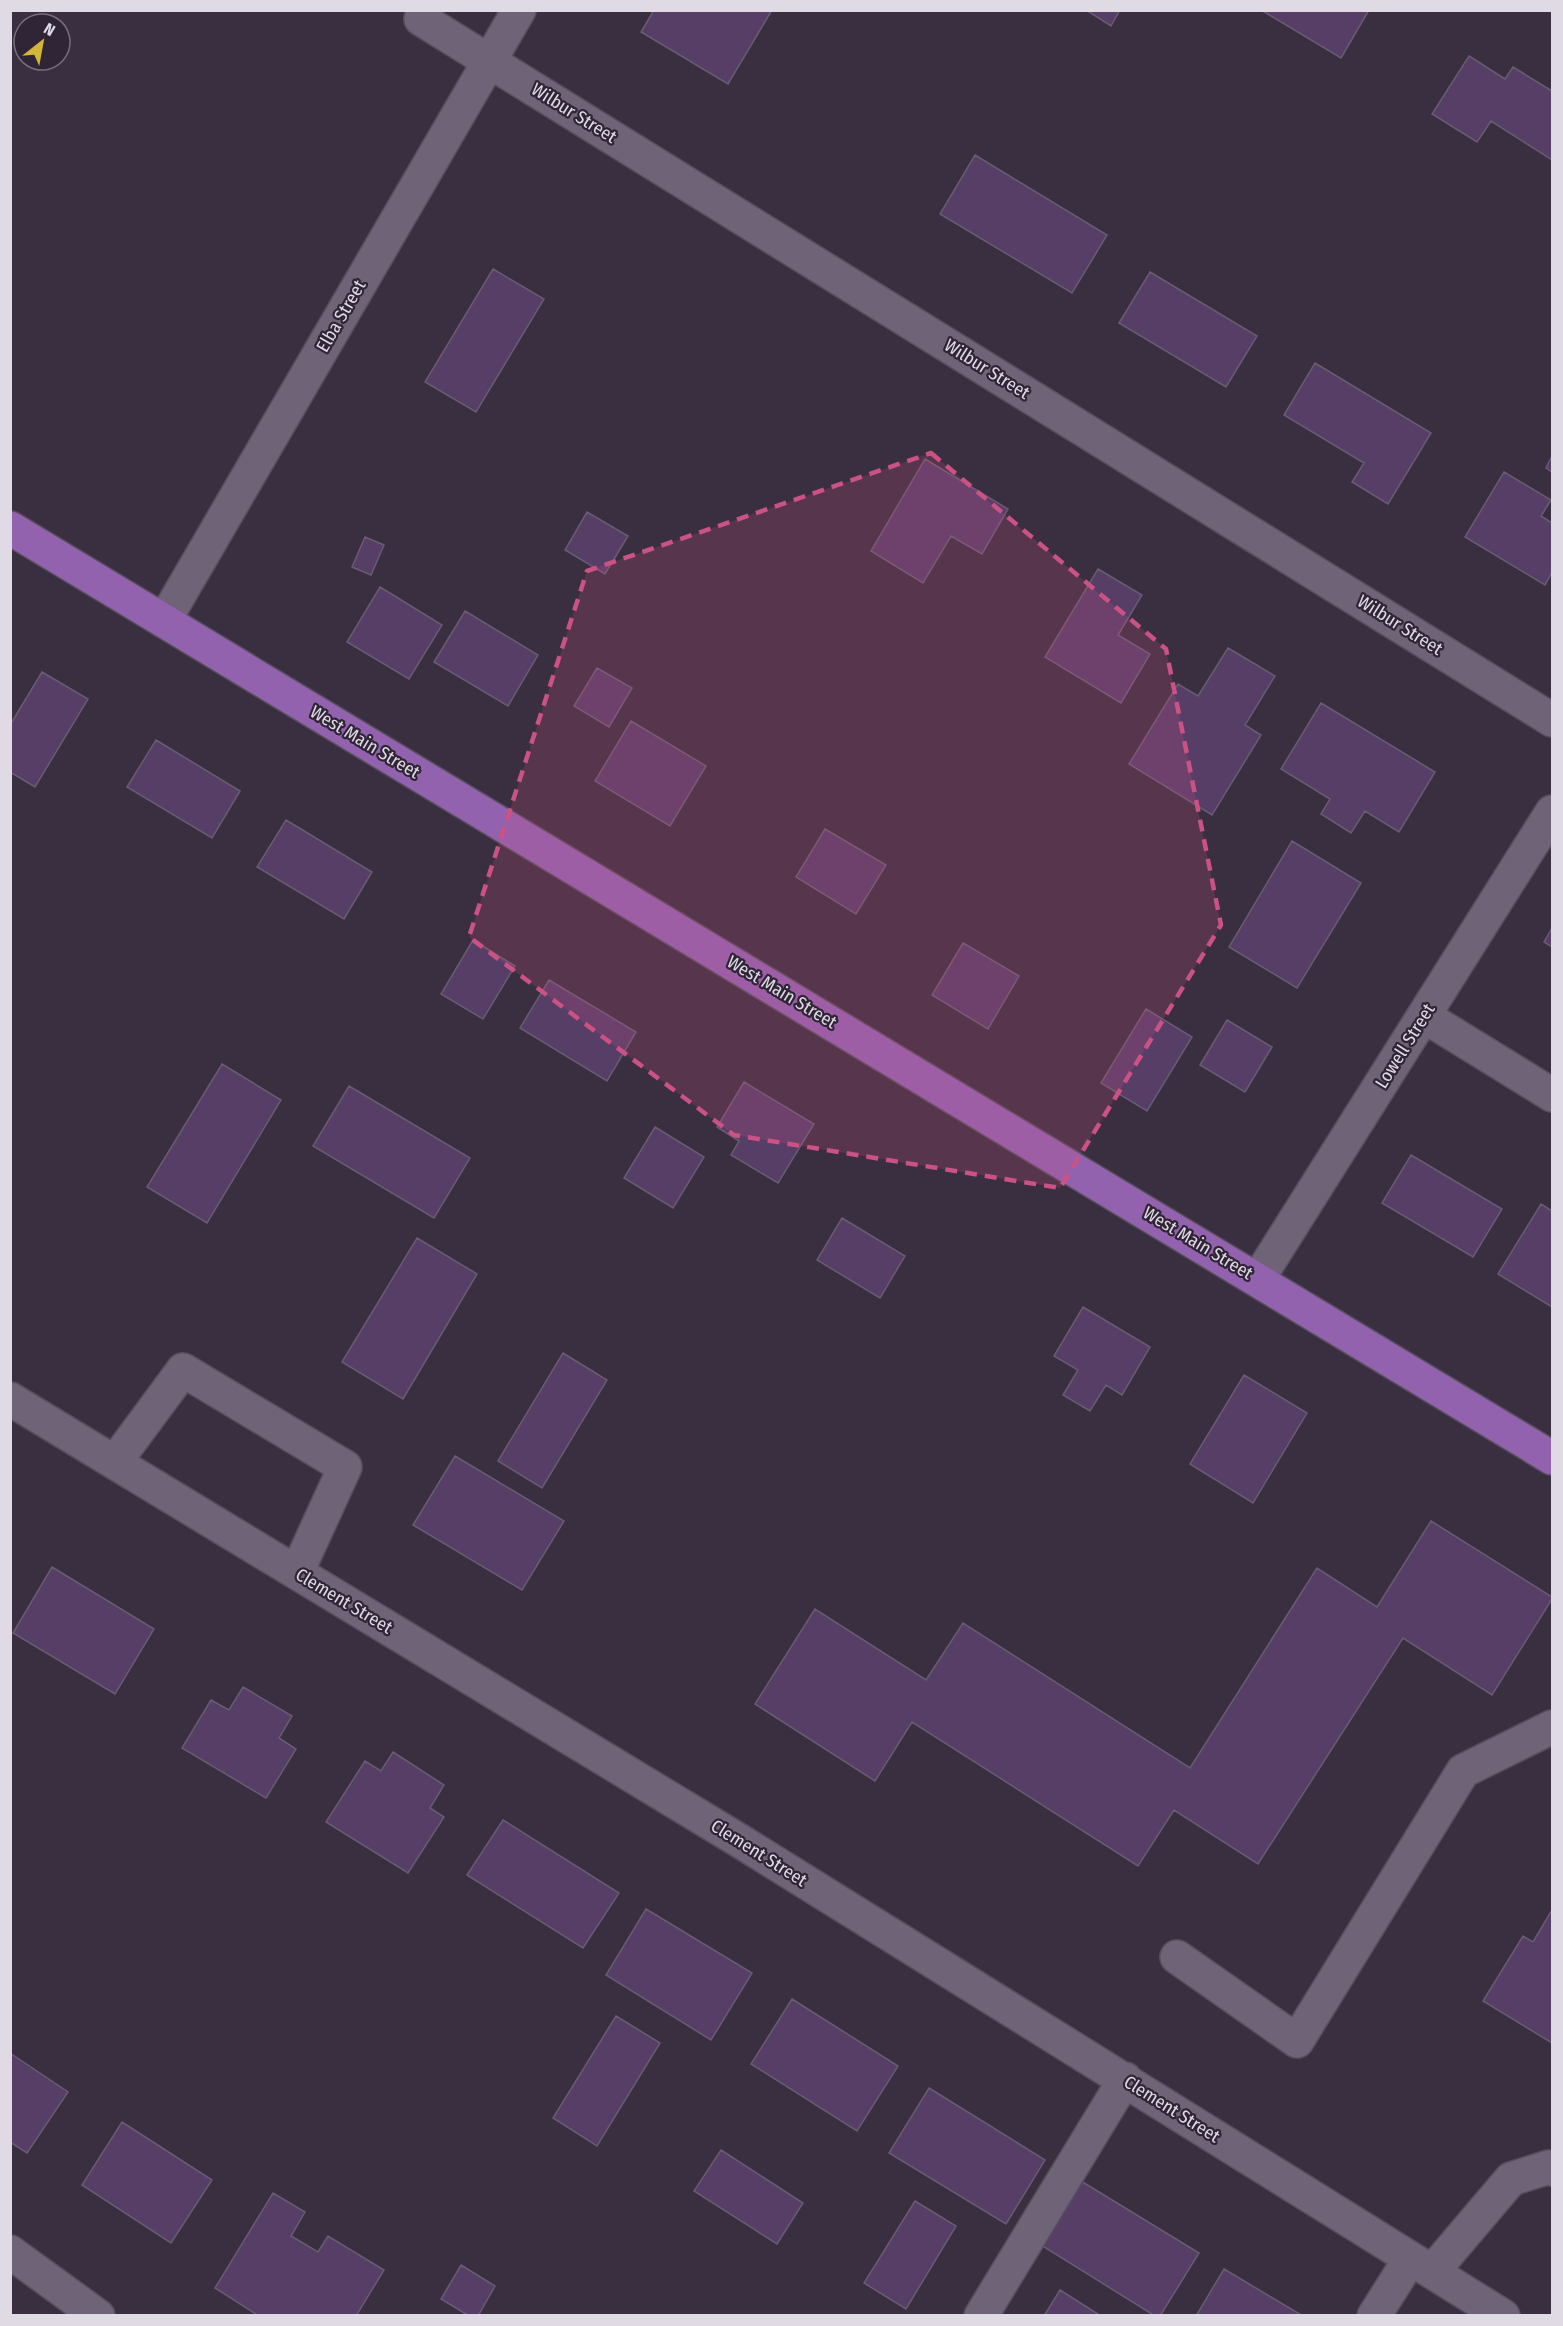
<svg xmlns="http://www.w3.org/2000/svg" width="1563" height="2326" viewBox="0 0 1563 2326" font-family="'Fira Sans Condensed',sans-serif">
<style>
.building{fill:#563e66;stroke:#685d70;stroke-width:1.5}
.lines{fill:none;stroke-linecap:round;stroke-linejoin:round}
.minor-casing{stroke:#564e5c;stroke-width:36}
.major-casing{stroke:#564e5c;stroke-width:36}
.minor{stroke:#6f6377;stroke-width:33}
.major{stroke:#9262af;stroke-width:33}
.marked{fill:#cb5284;fill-opacity:0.2;stroke:#cb5284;stroke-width:4.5;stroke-dasharray:12 8;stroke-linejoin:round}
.labels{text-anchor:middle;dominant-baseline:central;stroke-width:4.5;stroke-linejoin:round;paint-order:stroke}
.street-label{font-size:18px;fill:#e0dae5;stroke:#2f2536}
</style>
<rect width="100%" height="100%" fill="#392f40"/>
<path class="building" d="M 654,10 L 772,10 L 728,84 L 641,32 Z
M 1086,10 L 1120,10 L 1111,26 Z
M 1261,10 L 1369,10 L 1341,58 Z
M 1469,56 L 1505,79 L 1513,67 L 1552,91 L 1552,160 L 1491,121 L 1477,142 L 1432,114 Z
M 975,155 L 1107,235 L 1072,293 L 940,214 Z
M 493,269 L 544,299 L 476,412 L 425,382 Z
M 1150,272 L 1257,336 L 1226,387 L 1119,323 Z
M 1315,363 L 1431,433 L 1388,504 L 1352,482 L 1364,463 L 1284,415 Z
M 1552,456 L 1552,472 L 1546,468 Z
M 925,459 L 1008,509 L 982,554 L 951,536 L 923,583 L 871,551 Z
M 1504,472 L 1551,500 L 1541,516 L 1552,523 L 1552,572 L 1545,585 L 1465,537 Z
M 587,512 L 628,536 L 605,574 L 565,550 Z
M 365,537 L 384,545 L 371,575 L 352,567 Z
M 1098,569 L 1142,595 L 1118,635 L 1150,654 L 1121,703 L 1045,657 Z
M 380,587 L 442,625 L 409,679 L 347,642 Z
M 465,611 L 538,655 L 508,706 L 434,662 Z
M 1228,648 L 1275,676 L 1245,725 L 1261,735 L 1212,815 L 1129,764 L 1178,684 L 1198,696 Z
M 597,668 L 632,688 L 609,727 L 574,706 Z
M 42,672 L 88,699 L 35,787 L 10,772 L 10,725 Z
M 1321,703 L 1435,772 L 1399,832 L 1365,811 L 1351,833 L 1321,814 L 1330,799 L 1281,769 Z
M 631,721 L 706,766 L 670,826 L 595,781 Z
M 156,740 L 240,791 L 212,838 L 127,787 Z
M 286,820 L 372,872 L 344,919 L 257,867 Z
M 825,829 L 886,865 L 856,914 L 796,877 Z
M 1292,841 L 1361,883 L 1297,988 L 1229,947 Z
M 1552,928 L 1552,947 L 1544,942 Z
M 473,940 L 515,966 L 483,1019 L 441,994 Z
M 963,943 L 1019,976 L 988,1029 L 932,995 Z
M 549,980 L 636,1032 L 607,1081 L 520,1028 Z
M 1146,1009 L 1192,1037 L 1147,1111 L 1101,1083 Z
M 1227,1020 L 1272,1047 L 1245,1092 L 1200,1065 Z
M 222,1064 L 281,1100 L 207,1223 L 147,1187 Z
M 744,1082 L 814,1124 L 778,1183 L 731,1155 L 739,1141 L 717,1127 Z
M 349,1086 L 470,1158 L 434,1218 L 313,1146 Z
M 655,1127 L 704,1157 L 673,1208 L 624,1178 Z
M 1411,1155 L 1502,1209 L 1473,1257 L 1382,1203 Z
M 1541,1204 L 1552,1211 L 1552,1307 L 1498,1274 Z
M 842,1218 L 905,1256 L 880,1298 L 817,1260 Z
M 417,1238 L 477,1274 L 403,1399 L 342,1362 Z
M 1083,1307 L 1150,1347 L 1122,1395 L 1106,1385 L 1090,1411 L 1063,1395 L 1078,1370 L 1054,1356 Z
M 563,1353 L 607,1380 L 542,1488 L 498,1461 Z
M 1244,1375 L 1307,1413 L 1253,1503 L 1190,1464 Z
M 455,1456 L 564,1521 L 522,1590 L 413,1525 Z
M 1431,1521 L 1552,1597 L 1552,1599 L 1492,1695 L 1403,1638 L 1258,1864 L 1174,1810 L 1138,1866 L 912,1722 L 875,1781 L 755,1704 L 815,1609 L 926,1680 L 963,1623 L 1190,1768 L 1317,1568 L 1377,1607 Z
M 52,1567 L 154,1629 L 115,1694 L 13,1633 Z
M 243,1687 L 292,1716 L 279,1738 L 296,1749 L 266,1798 L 182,1748 L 211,1700 L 229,1710 Z
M 393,1752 L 444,1785 L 430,1808 L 444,1817 L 408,1873 L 326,1822 L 365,1761 L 381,1771 Z
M 503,1820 L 619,1893 L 583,1948 L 467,1875 Z
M 646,1909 L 752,1973 L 711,2040 L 606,1975 Z
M 1552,1910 L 1552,2043 L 1483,2001 L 1523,1936 L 1533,1942 Z
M 792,1999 L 898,2066 L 857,2131 L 751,2064 Z
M 616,2016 L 660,2043 L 597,2146 L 553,2118 Z
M 10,2053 L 68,2092 L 27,2153 L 10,2142 Z
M 929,2088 L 1045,2160 L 1006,2224 L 889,2153 Z
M 122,2122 L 212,2180 L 171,2243 L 82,2185 Z
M 721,2150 L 803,2203 L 777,2244 L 694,2191 Z
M 1081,2181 L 1199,2253 L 1160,2316 L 1155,2316 L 1041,2245 Z
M 273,2193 L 305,2212 L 291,2236 L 318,2252 L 328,2236 L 384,2270 L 356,2316 L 259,2316 L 215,2288 Z
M 915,2201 L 956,2226 L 906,2309 L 864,2283 Z
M 461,2265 L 495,2286 L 478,2316 L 469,2316 L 441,2299 Z
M 1224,2269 L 1303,2316 L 1196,2316 Z
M 1060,2290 L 1101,2316 L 1044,2316 Z"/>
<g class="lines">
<defs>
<path id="minor" d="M 421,19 L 1552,720
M 164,621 L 519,10
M 1424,1016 L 1552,1095
M 1258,1279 L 1552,812
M 10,1399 L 740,1841 L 1503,2316
M 115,1462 L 183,1370 L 345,1467 L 297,1572
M 1177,1957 L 1297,2041 L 1463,1771 L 1552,1727
M 10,2252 L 98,2316
M 1432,2272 L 1511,2179 L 1549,2167 L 1552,2169
M 981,2316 L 1125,2079
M 1374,2316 L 1410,2259"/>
<path id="major" d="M 10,528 L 1552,1458"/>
</defs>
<use href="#minor" class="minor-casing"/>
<use href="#major" class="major-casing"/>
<use href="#minor" class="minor"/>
<use href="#major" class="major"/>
</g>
<path class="marked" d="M 931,453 L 1166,649 L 1221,925 L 1060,1188 L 734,1135 L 469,937 L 587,571 Z"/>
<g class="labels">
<g class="street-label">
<text transform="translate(574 113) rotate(32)">Wilbur Street</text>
<text transform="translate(341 316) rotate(-60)">Elba Street</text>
<text transform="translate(987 369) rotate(32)">Wilbur Street</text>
<text transform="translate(1400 625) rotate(32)">Wilbur Street</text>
<text transform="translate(365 742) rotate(31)">West Main Street</text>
<text transform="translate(782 992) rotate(31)">West Main Street</text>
<text transform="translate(1405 1046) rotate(-58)">Lowell Street</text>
<text transform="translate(1198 1243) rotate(31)">West Main Street</text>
<text transform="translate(344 1601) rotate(31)">Clement Street</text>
<text transform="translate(759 1853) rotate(32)">Clement Street</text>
<text transform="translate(1172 2109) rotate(32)">Clement Street</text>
</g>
</g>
<rect width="1563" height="2326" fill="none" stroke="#e0dae5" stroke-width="24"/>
<g transform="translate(42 42) rotate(31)"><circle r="28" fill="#2f2536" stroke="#766d7c" stroke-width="1.5"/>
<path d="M0-4.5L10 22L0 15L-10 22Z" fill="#d0b736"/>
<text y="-9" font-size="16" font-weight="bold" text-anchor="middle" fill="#e0dae5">N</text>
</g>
</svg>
